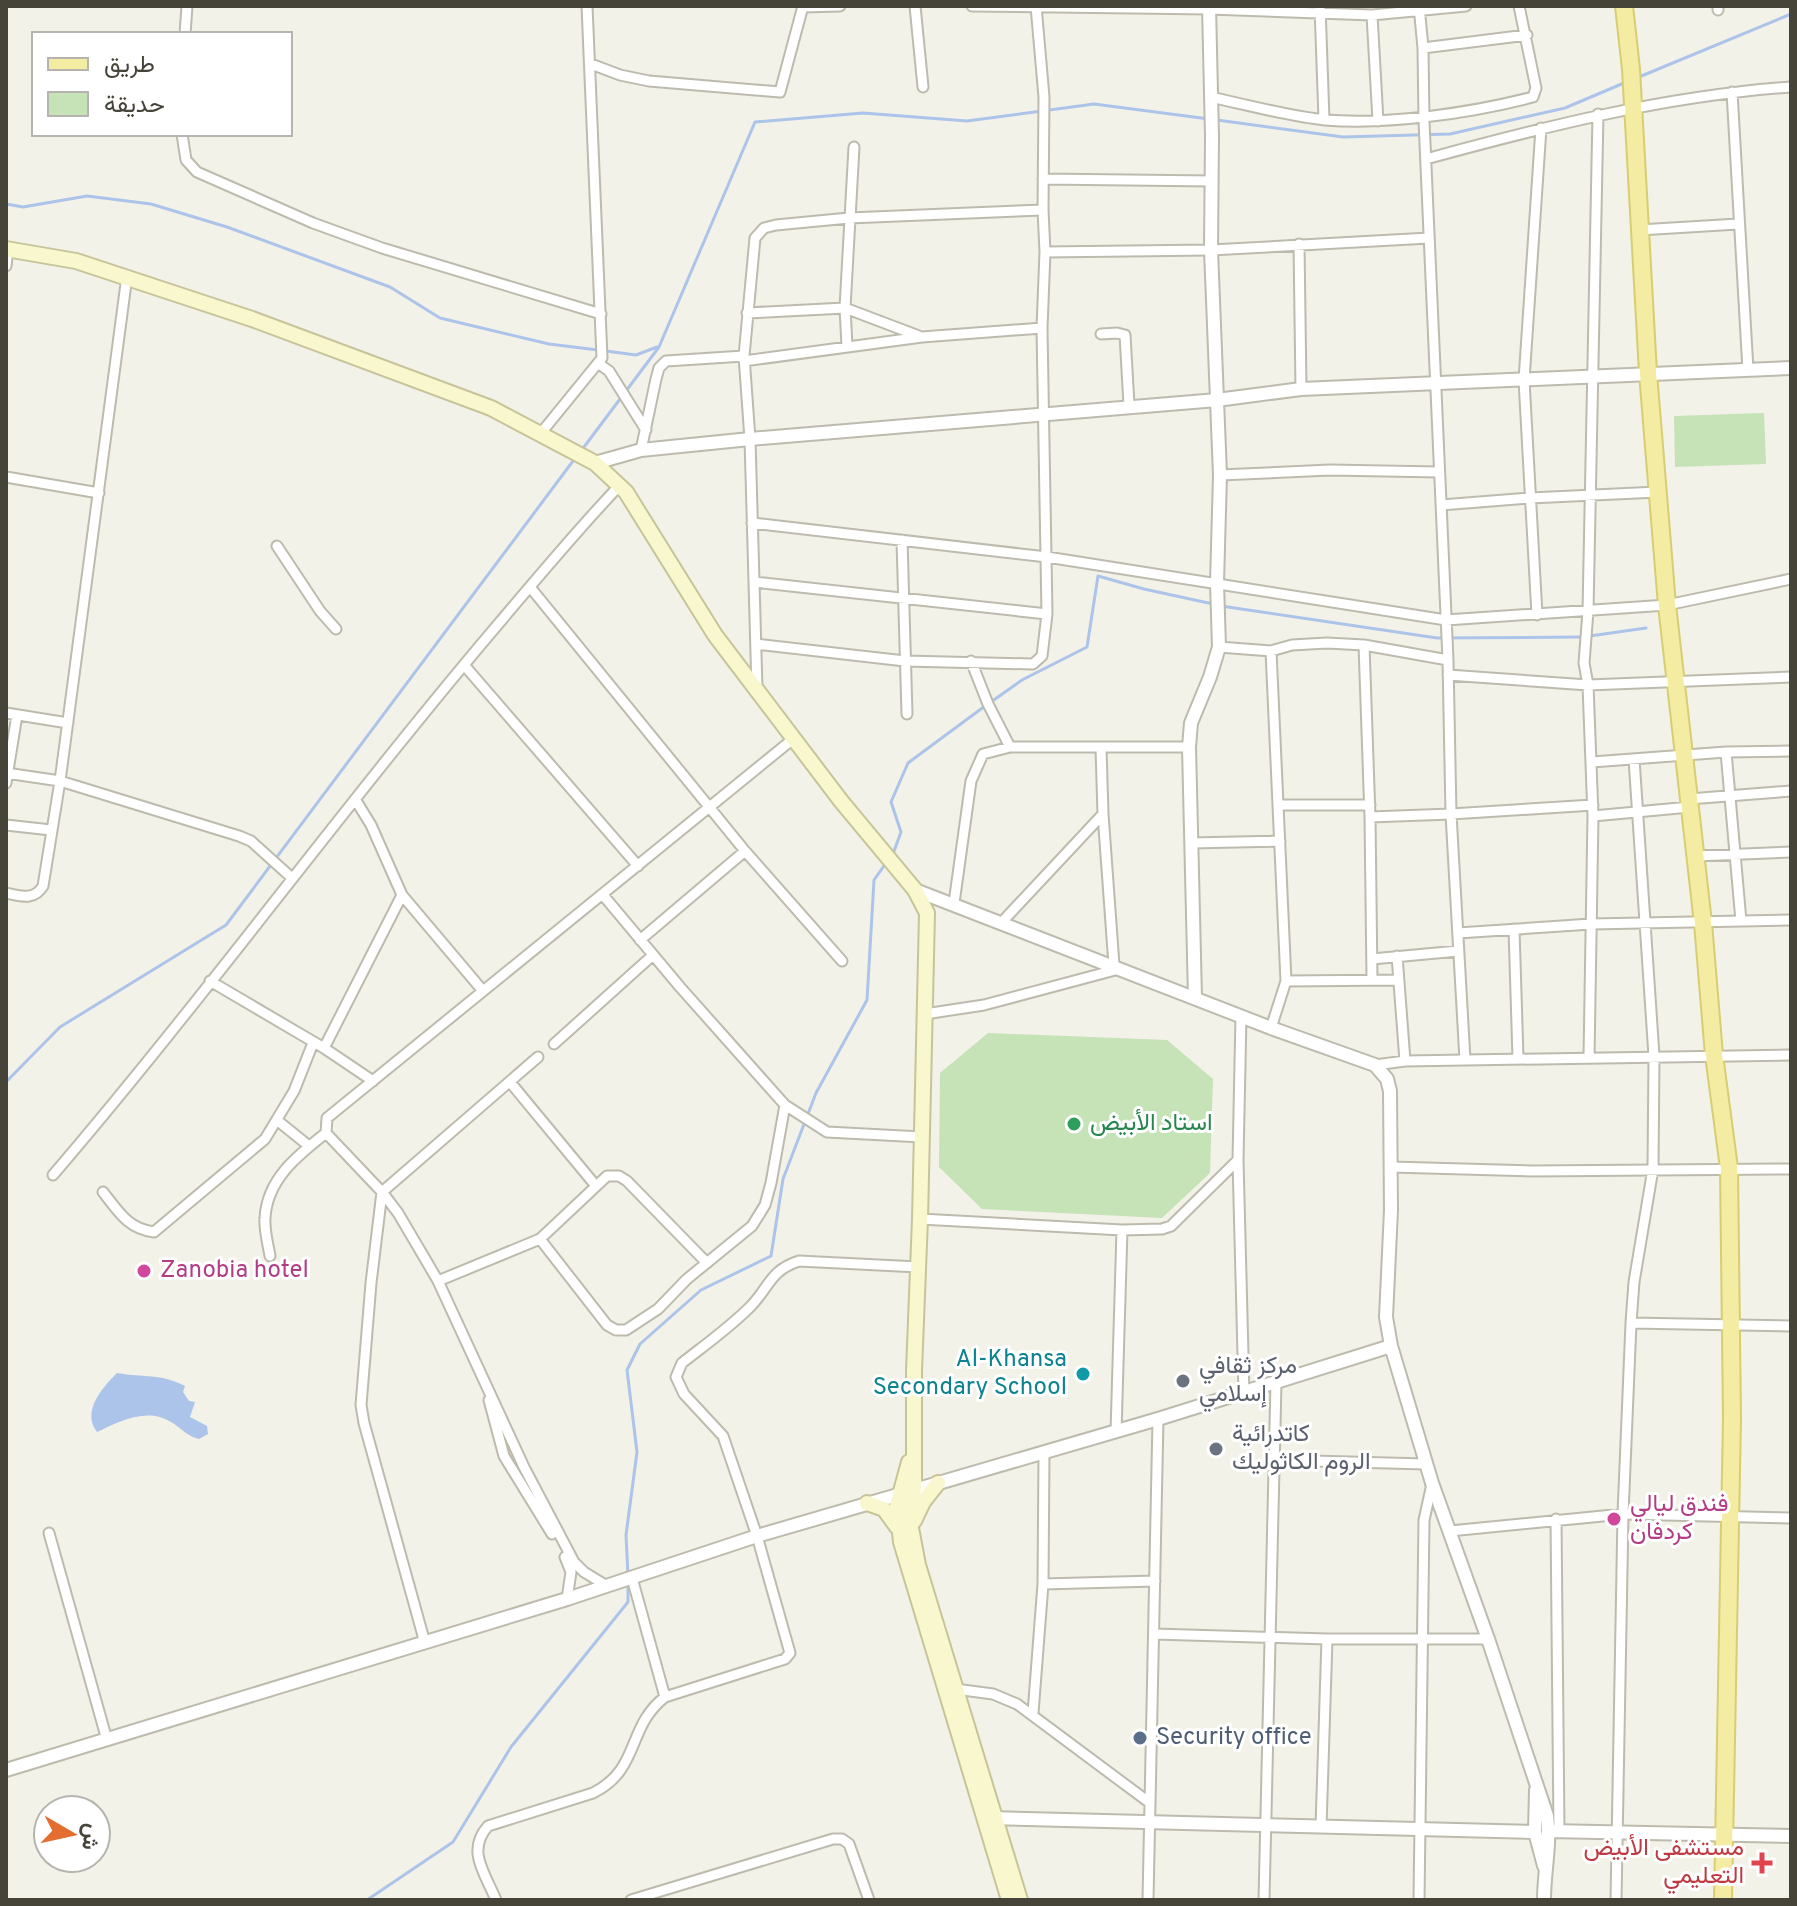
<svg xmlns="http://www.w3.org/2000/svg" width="1797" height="1906" viewBox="0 0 1797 1906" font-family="Overpass,Vazirmatn,sans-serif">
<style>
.green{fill:#c6e2b7}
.water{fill:#acc4e9}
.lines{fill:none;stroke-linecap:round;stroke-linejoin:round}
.stream{stroke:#acc4e9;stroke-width:3}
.minor-casing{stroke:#bdbbad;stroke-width:13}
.tertiary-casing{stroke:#bdbbad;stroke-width:16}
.secondary-casing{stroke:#c7c49a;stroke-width:18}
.primary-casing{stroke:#d7cd73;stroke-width:20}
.minor{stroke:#fff;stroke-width:9}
.tertiary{stroke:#fff;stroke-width:12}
.secondary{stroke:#f9f7cd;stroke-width:14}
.primary{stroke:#f3eca2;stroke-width:16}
.leisure-dot{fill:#2e9e5b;stroke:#fff;stroke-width:3}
.hotel-dot{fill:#d1479c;stroke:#fff;stroke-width:3}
.culture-dot{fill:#0f9aa8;stroke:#fff;stroke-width:3}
.worship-dot{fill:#6b7280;stroke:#fff;stroke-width:3}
.service-dot{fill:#5c6f8a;stroke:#fff;stroke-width:3}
.health-dot{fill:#e0444e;stroke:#fff;stroke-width:3}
.labels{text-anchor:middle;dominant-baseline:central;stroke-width:6;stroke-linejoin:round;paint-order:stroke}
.leisure-label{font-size:24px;fill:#27864d;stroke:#fff;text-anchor:start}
.hotel-label{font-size:24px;fill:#b23c85;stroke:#fff;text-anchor:start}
.culture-label{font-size:24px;fill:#0d838f;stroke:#fff;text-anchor:end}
.worship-label{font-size:24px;fill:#5b616d;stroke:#fff;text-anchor:start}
.service-label{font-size:24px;fill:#4e5e75;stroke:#fff;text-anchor:start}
.health-label{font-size:24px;fill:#be3a42;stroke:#fff;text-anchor:end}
</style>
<rect width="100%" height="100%" fill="#f3f2e9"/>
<path class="green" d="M 1764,413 L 1766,464 L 1675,467 L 1674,416 Z
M 988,1033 L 1167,1040 L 1213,1079 L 1210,1173 L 1162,1218 L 982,1209 L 939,1167 L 940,1073 Z"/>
<path class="water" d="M 117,1373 C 145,1378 160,1373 185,1386 L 183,1392 L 189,1401 L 195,1402 L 190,1417 L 207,1426 L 208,1434 L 199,1439 C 187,1436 181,1428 171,1422 C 147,1407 120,1421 97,1432 C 81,1411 103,1387 117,1373 Z"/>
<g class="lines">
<path class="stream" d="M 1639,77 L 1791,14
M 1217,120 L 1343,137 L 1450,134 L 1565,108 L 1624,83
M 6,204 L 23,207 L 87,196 L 151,204 L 227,227 L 390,287 L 440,318 L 549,344 L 598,350
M 606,351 L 636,355 L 657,347
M 581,451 L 659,347 L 755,122 L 863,113 L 967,121 L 1094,104 L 1209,119
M 1221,606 L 1437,638 L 1582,637
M 1590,636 L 1646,628
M 991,702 L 1022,680 L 1087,647 L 1098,576 L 1144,589 L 1213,604
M 893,854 L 901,832 L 891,802 L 908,763 L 985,706
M 6,1082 L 60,1027 L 226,925 L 576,457
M 628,1576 L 626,1535 L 637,1452 L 627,1370 L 640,1344 L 701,1290 L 771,1256 L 783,1179 L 816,1093 L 867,1000 L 874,880 L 886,863
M 367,1900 L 453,1842 L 511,1747 L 628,1602 L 628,1584"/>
<defs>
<path id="minor" d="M 915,6 L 923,87
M 972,6 L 1209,9 L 1372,15 L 1466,6
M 1320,6 L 1324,120
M 1419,6 L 1423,48 L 1424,121 L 1448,660 L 1451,814 L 1465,1060
M 1718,6 L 1718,10
M 803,7 L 840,6
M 1372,15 L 1378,121
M 185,34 L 187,6
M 1423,48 L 1527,35
M 591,64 L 620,75 L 649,81 L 780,92 L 803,6
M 1732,92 L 1748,370
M 1210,97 C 1248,105 1287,116 1325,120 C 1389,125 1471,113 1533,97 L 1536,88 L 1519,6
M 182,134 L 186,160 L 197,172 L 313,223 L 382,248 L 601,314
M 1426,159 C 1546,126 1666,96 1791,87
M 1043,179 L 1212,181
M 1639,230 L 1738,224
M 1299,244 L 1301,389
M 1045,252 L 1211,250 L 1429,238
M 6,266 L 8,249
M 747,313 L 845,308 L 919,336
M 1101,334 L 1117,333 L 1125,335 L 1129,405
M 847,346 L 845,308 L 854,147
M 744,361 L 922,337 L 1042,328
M 599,364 L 609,371 L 646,430
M 541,433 L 602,358 L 587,6
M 641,450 L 656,379 L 659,368 L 666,361 L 744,356
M 1220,475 L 1330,470 L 1439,472
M 6,477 L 99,493
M 1441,505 L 1530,498 L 1658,492
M 752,523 L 1047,557 L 1446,620 L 1667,605 L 1791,579
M 902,540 L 907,714
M 277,546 L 320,611 L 336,629
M 754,582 L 1047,614
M 530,587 L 745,851 L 842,961
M 1537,615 L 1524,380 L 1541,128
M 756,644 L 905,661 L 1033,664 L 1042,656 L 1047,614 L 1042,328 L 1045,252 L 1043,210 L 1044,97 L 1036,6
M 1364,645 L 1370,817 L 1372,979
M 1219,647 L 1271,651 L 1292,645 L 1327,643 L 1364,645 L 1448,660
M 971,661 L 988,704 L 1010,747
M 464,665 L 638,866
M 1448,675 L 1588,685 L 1791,677
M 757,689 L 750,439 L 744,356 L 755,238 L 764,228 L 776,225 L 849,218 L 1043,210
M 6,713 L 68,723
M 1101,748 L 1103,814
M 1726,752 L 1741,921
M 1592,762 L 1726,752 L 1791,751
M 6,773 L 60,781 L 239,836 L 251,841 L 292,878
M 6,783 L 17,715
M 355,799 L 371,825 L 402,895 L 483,991
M 1689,799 L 1791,791
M 1278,805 L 1370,805
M 1593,816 L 1690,807
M 1370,817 L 1451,814 L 1593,805
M 6,825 L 51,830
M 1191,843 L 1280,841
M 1695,856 L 1791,852
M 6,893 C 21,896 34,901 43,886 L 60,781 L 127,276
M 603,895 L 680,987 L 785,1105 L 827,1132 L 922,1137
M 954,903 L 971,781 L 983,754 L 1010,747 L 1189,747
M 1002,922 L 1103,814 L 1114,965
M 1514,929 L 1518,1058
M 1458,933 L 1591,924 L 1791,920
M 640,940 L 745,851
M 1397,956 L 1405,1061
M 1372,959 L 1458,951
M 210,981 L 324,1048 L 373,1081
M 1286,981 L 1399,980
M 925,1014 L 984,1005 L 1119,969
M 1241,1016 L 1238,1160 L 1244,1394
M 1271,1028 L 1286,981 L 1271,651
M 554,1044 L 653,955
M 324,1048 L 402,895
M 1589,1057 L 1593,816 L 1588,685 L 1584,663 L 1588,611 L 1598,114
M 1375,1065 L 1405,1061 L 1791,1055
M 510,1082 L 596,1186
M 278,1121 L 309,1146
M 1391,1167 L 1532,1171 L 1791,1169
M 53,1175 C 207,995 346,803 500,622 C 539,576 578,529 620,485
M 103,1192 C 118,1211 128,1229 154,1232 L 265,1139 L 294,1091 L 313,1043
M 920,1219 L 1122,1230 L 1116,1432
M 1122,1230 L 1162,1229 L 1171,1226 L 1238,1160
M 540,1239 L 607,1325 L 616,1330 L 626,1330 L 658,1309 L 687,1279 L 752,1226 L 765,1205 L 771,1183 L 785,1105
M 270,1256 C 268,1244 264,1230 265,1218 C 267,1179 298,1155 326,1133
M 438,1281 L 540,1239 L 607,1176 L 619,1176 L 627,1181 L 707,1263
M 1631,1323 L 1791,1326
M 489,1400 L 504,1456 L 552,1534
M 1044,1454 L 1043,1584 L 1155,1581
M 1274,1460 L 1426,1464
M 1556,1519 L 1559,1831
M 1450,1531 L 1623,1514 L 1791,1518
M 49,1533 L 107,1740
M 565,1557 L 571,1572 L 567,1599
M 632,1578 L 665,1697
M 607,1586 L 584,1572 L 574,1562 L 524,1467 L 438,1281 L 421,1252 L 398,1213 L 382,1192 L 326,1133 L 327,1118 L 793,739
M 1154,1634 L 1327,1639 L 1488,1639
M 425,1643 L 364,1423 L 361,1405 L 371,1283 L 382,1192 L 538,1057
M 955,1689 L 993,1694 L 1017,1704 L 1150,1803
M 1033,1713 L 1043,1584
M 1321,1827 L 1327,1639
M 496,1900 C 485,1873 466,1851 488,1826 L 593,1793 C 641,1769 626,1727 665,1697 L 785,1659 L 790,1653 L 757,1536 L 723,1436 L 684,1394 L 676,1377 L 682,1363 C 705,1345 729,1328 750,1307 C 769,1288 770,1270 799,1261 L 918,1267
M 631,1900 L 833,1839 L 842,1839 L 849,1844 L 869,1900
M 1148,1900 L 1158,1419
M 1264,1900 L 1276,1383
M 1419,1900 L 1424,1520 L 1432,1484
M 1616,1900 L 1623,1514 L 1631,1323 L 1634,1282 L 1653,1169 L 1654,1056 L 1634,759"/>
<path id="tertiary" d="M 595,463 L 641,450 L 750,439 L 1217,400 L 1301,389 L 1791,368
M 915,890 L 1271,1028 L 1375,1065 L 1387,1079 L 1390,1091 L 1391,1210 L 1386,1317 L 1391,1346 L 1432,1483 L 1488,1639 L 1547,1816 C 1551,1844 1544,1871 1544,1900
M 1195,998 L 1189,747 L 1191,723 L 1210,677 L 1219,647 L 1217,583 L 1220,475 L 1211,250 L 1212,137 L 1209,6
M 6,1770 L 567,1599 L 757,1536 L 1158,1419 L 1391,1346
M 1536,1790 L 1535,1832 L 1544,1866
M 987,1818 L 1535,1832
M 1549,1831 L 1791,1836"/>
<path id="secondary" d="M 6,249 L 76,261 L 252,319 L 491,408 L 595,463 L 626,492 L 715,635 L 841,801 L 915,890 L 927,913 L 920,1219 L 914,1371 L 914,1489 L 910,1509 L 911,1528 L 918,1565 L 1020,1900
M 909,1462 L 897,1506 L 901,1542 L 1009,1900
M 867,1503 L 884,1509 L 897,1527
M 914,1521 L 923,1502 L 938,1483"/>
<path id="primary" d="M 1624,6 L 1631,69 L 1648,373 L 1667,605 L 1703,923 L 1714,1055 L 1729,1168 L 1732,1418 L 1723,1900"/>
</defs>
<use href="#minor" class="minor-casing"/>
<use href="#tertiary" class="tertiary-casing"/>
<use href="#secondary" class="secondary-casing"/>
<use href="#primary" class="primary-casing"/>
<use href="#minor" class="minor"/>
<use href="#tertiary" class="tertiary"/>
<use href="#secondary" class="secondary"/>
<use href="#primary" class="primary"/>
</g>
<circle class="leisure-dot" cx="1074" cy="1124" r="8"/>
<g class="hotel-dot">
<circle cx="144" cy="1271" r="8"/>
<circle cx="1614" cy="1519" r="8"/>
</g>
<circle class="culture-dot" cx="1083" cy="1374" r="8"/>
<g class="worship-dot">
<circle cx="1183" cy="1381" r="8"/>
<circle cx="1216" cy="1449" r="8"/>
</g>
<circle class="service-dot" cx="1140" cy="1738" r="8"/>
<path class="health-dot" d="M1758 1851h8v8h8v8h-8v8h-8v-8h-8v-8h8z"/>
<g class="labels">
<g class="leisure-label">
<text x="1090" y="1124">استاد الأبيض</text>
</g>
<g class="hotel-label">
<text x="160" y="1271">Zanobia hotel</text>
<text x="1630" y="1505">فندق ليالي<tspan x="1630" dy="28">كردفان</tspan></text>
</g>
<g class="culture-label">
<text x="1067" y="1360">Al-Khansa<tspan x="1067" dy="28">Secondary School</tspan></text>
</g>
<g class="worship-label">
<text x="1199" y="1367">مركز ثقافي<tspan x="1199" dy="28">إسلامي</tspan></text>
<text x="1232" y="1435">كاتدرائية<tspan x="1232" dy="28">الروم الكاثوليك</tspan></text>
</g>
<g class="service-label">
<text x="1156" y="1738">Security office</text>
</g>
<g class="health-label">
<text x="1744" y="1849">مستشفى الأبيض<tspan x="1744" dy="28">التعليمي</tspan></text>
</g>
</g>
<rect width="1797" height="1906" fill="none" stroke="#464338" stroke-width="16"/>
<rect x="32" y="32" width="260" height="104" fill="#ffffff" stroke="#b5b4af" stroke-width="2"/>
<rect x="48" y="58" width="40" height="12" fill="#f3eca2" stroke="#b5b4af" stroke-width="2"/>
<text x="104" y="72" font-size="24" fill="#464338">طريق</text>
<rect x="48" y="92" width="40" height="24" fill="#c6e2b7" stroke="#b5b4af" stroke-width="2"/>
<text x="104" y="112" font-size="24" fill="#464338">حديقة</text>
<g transform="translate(72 1834) rotate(99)"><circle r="38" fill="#ffffff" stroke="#b5b4af" stroke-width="2"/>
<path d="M0-6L14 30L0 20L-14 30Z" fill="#e36e30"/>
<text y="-12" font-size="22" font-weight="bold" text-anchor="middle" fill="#464338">ش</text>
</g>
</svg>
